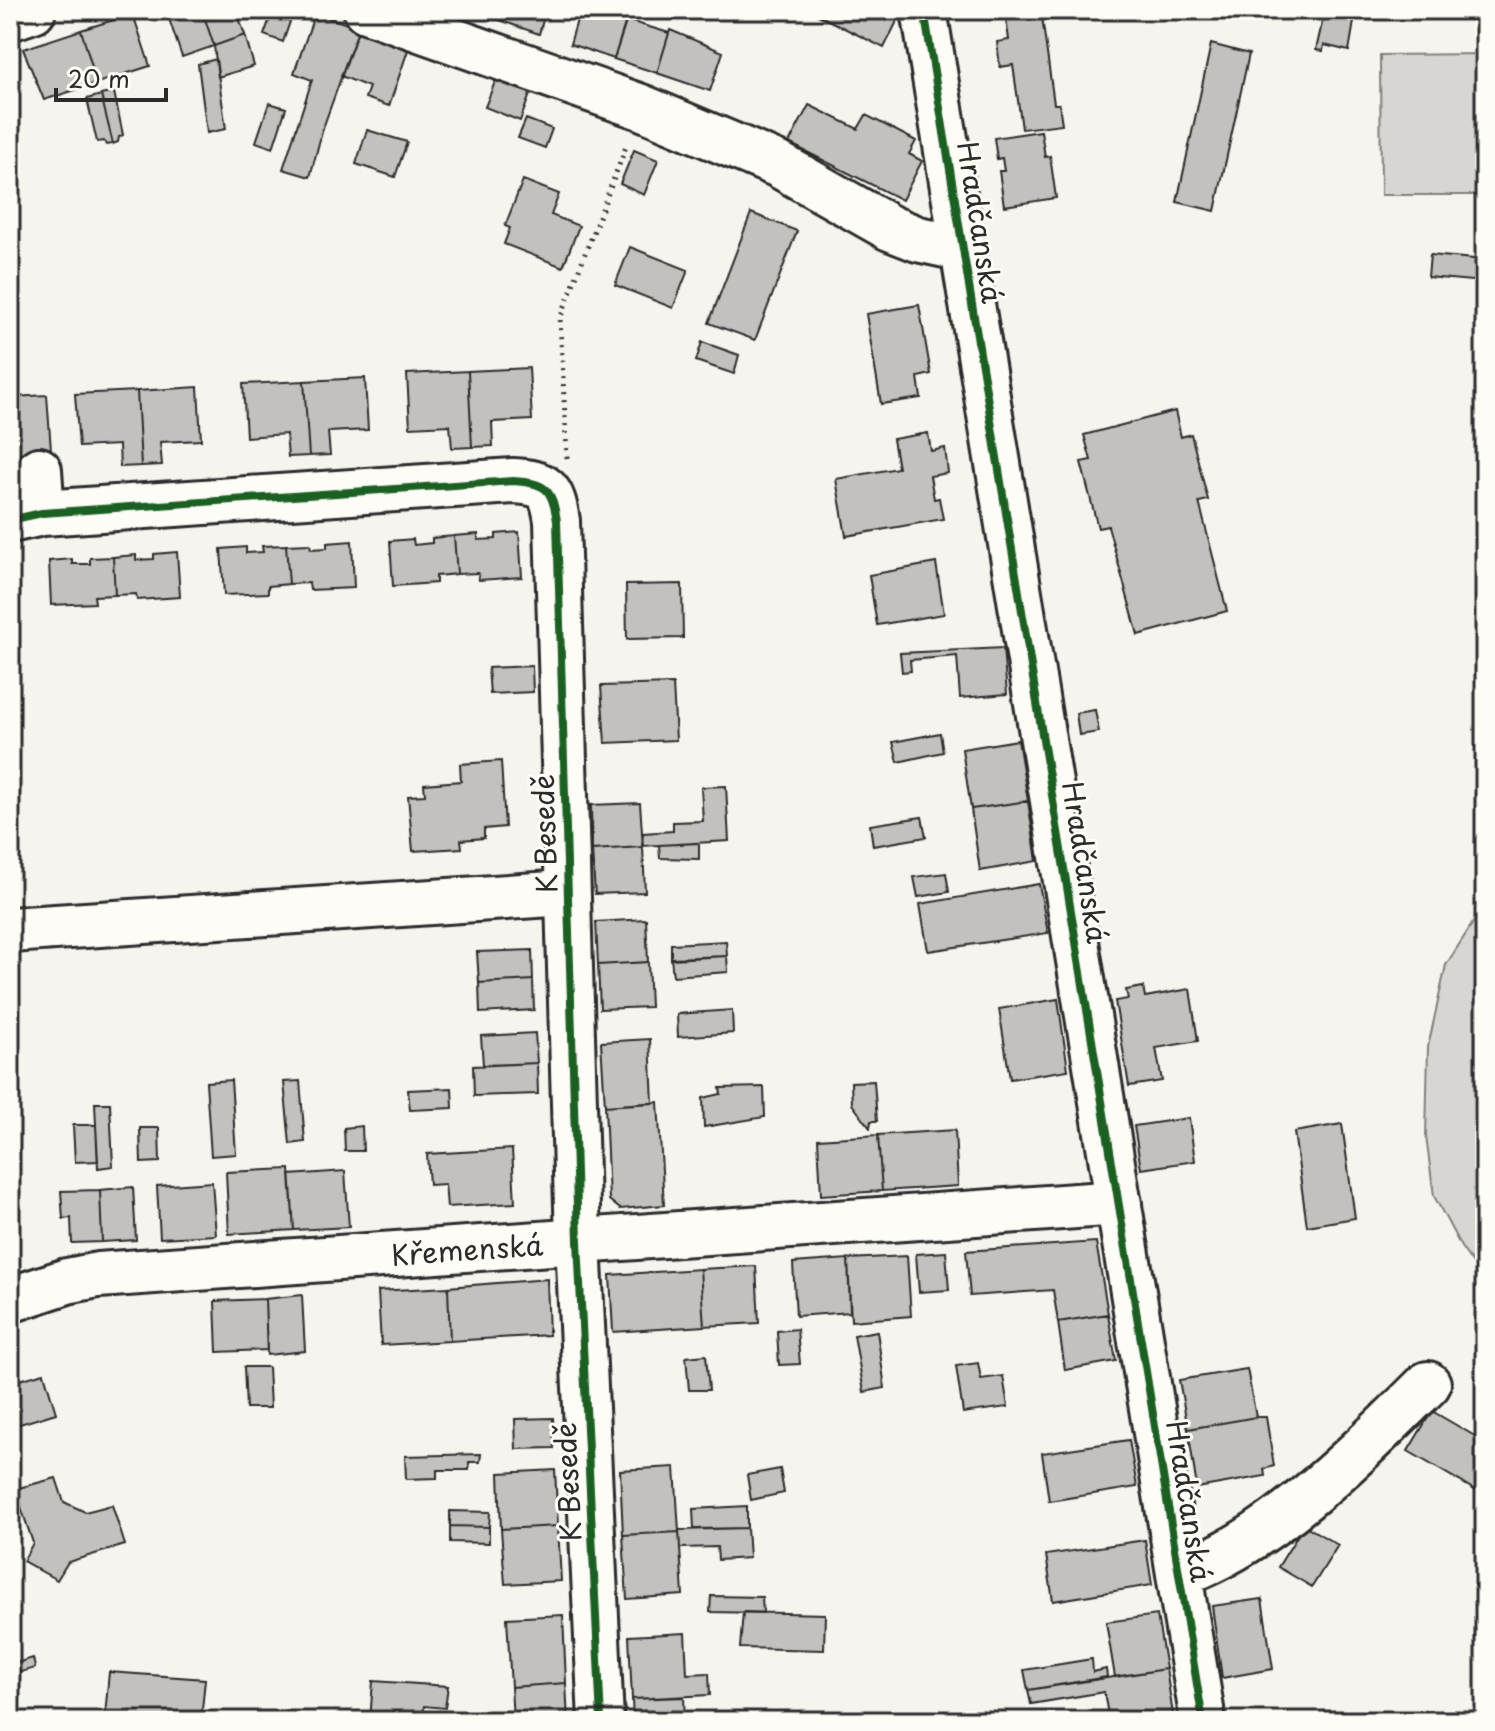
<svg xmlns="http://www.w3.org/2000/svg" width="1495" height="1731" viewBox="0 0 1495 1731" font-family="'Playpen Sans',sans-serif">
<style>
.green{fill:#d7d6d2;stroke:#81807e;stroke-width:2}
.building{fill:#c2c1be;stroke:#2b2b2b;stroke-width:2}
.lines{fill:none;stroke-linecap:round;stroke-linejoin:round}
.minor-casing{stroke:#2b2b2b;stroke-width:50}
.path{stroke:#2b2b2b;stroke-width:5;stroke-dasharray:2 6;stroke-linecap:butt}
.minor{stroke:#fdfcf7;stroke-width:44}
.cycleway-casing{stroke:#fdfcf7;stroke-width:13}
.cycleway{stroke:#1b5e20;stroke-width:8}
.labels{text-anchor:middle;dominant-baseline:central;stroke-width:6;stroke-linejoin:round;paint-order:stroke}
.street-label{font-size:28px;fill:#2b2b2b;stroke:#fdfcf7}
</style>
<rect width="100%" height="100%" fill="#f5f4ef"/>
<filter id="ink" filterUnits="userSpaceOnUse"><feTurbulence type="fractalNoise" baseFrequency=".0125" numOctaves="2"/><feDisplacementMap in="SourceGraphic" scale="16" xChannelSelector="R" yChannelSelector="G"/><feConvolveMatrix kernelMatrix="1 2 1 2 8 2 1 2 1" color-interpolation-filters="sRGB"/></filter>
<g filter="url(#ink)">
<path class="green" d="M 1485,54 L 1485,195 L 1381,195 L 1380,55 Z
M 1485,904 L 1485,1281 L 1461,1247 L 1434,1196 L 1426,1137 L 1428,1047 L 1446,965 Z"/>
<path class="building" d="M 166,10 L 202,10 L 214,46 L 182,57 Z
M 202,10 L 236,10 L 245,35 L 214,46 Z
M 273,10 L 294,10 L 283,42 L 264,35 Z
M 487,10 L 546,10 L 539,34 L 485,15 Z
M 580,10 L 609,10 L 628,16 L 614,59 L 570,44 Z
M 808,10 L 884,10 L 899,17 L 884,48 Z
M 1005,10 L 1041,10 L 1054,104 L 1059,104 L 1062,124 L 1022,129 L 1013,65 L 1000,67 L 997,42 L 1009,40 Z
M 1325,10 L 1356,10 L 1349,51 L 1324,45 L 1323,51 L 1316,50 Z
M 315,13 L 359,28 L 323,128 L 310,177 L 283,169 L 312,80 L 294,73 Z
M 133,14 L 150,66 L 97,83 L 81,30 Z
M 626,20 L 669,33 L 657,73 L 614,59 Z
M 359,28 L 409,47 L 389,106 L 365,98 L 369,87 L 341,76 Z
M 81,30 L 97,83 L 44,100 L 23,49 Z
M 670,30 L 723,52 L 710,91 L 657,73 Z
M 245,35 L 254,66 L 218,77 L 214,46 Z
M 1211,44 L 1249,54 L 1215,211 L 1177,202 Z
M 216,59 L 226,129 L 207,133 L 198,64 Z
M 497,77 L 532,89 L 520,121 L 485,107 Z
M 114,92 L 123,135 L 119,137 L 118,142 L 113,144 L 101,95 Z
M 101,95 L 113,144 L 106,145 L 104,141 L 97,142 L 87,99 Z
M 269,103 L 286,108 L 273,148 L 256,142 Z
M 809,105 L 858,129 L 866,115 L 916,141 L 909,154 L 922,161 L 902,200 L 789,143 Z
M 526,119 L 552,129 L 545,148 L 518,138 Z
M 367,130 L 407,142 L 395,177 L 356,164 Z
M 1041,131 L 1045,157 L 1050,156 L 1056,198 L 1004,206 L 999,171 L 1004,171 L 1002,158 L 997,159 L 994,138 Z
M 634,150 L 658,160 L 644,195 L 620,184 Z
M 523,180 L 559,194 L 551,215 L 579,226 L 563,267 L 504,244 L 510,228 L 505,226 Z
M 751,213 L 797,231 L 755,340 L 709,323 Z
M 630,247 L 688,270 L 673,308 L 615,285 Z
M 1430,255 L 1485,260 L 1483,282 L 1428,277 Z
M 919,305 L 931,374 L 918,377 L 921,398 L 881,404 L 866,314 Z
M 702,342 L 739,355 L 734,374 L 696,361 Z
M 529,368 L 532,420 L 492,422 L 493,446 L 472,447 L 468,371 Z
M 468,371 L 472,447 L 452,448 L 450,425 L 410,427 L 407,374 Z
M 365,378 L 368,430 L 328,432 L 330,455 L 309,456 L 304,381 Z
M 304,381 L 309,456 L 288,457 L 286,434 L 246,437 L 243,384 Z
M 198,387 L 201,440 L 160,442 L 162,465 L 141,466 L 137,391 Z
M 137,391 L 141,466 L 120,467 L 119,445 L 79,447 L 75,394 Z
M 47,395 L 51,450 L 18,453 L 14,397 Z
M 1175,411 L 1181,437 L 1191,434 L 1208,500 L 1199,502 L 1227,611 L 1138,635 L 1108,526 L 1098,528 L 1081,462 L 1091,460 L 1084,435 Z
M 928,433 L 931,451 L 945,448 L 948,473 L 930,476 L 934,499 L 939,498 L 943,519 L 846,536 L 836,479 L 898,468 L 893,439 Z
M 519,532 L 522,577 L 479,580 L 478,573 L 457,574 L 454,536 L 478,534 L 478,540 L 496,539 L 496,534 Z
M 454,536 L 457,574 L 436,576 L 436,583 L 393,586 L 390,541 L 413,539 L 414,545 L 432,543 L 432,538 Z
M 352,541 L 354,588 L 310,590 L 309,583 L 289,584 L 286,545 L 310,544 L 311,549 L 327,548 L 327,543 Z
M 286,545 L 289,584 L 268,586 L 268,593 L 224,595 L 221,549 L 246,547 L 246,553 L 263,552 L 262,546 Z
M 177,552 L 180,597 L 137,600 L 136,594 L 115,595 L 113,557 L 136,555 L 136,560 L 154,559 L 154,554 Z
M 113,557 L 115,595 L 94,596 L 95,603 L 51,605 L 49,561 L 72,559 L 72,564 L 90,564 L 90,558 Z
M 936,563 L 944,614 L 877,625 L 869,575 Z
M 682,584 L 683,638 L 627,639 L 626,585 Z
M 1003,648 L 1007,694 L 960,698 L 957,656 L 910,660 L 911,671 L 902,672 L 900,653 Z
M 532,666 L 533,692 L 490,694 L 488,668 Z
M 673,684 L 676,740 L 605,743 L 601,686 Z
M 1095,710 L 1099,732 L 1079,735 L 1076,713 Z
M 940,733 L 943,752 L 898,762 L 893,742 Z
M 1018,740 L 1028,801 L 971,809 L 962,749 Z
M 501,761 L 505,827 L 484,829 L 484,838 L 461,840 L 462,848 L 413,851 L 408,796 L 425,795 L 424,784 L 461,781 L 460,764 Z
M 726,786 L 729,841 L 642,846 L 643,833 L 673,831 L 673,822 L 703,821 L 701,787 Z
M 1028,801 L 1037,861 L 980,871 L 971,809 Z
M 640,803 L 643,847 L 592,850 L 591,805 Z
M 922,817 L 926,837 L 873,846 L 870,825 Z
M 699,843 L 699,859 L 660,858 L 659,845 Z
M 643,847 L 645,892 L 595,894 L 592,850 Z
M 946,873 L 949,892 L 918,897 L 914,877 Z
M 1039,884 L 1048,933 L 928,951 L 920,904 Z
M 646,919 L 648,962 L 598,965 L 596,922 Z
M 726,941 L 727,956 L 671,959 L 671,944 Z
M 532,950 L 533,980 L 479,983 L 477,952 Z
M 727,956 L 728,972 L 673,976 L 671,958 Z
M 648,962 L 650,1007 L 600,1009 L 598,965 Z
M 533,980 L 534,1010 L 480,1013 L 479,983 Z
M 1143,987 L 1145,997 L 1190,989 L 1198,1041 L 1156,1048 L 1162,1081 L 1129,1086 L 1115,1001 L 1128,999 L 1126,990 Z
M 1058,999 L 1068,1070 L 1010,1079 L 999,1009 Z
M 732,1010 L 733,1033 L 678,1037 L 677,1014 Z
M 535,1033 L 537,1063 L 483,1065 L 481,1036 Z
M 650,1039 L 653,1103 L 605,1106 L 601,1042 Z
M 537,1063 L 538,1094 L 474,1096 L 473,1066 Z
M 231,1080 L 236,1154 L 211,1156 L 206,1082 Z
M 300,1081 L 305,1142 L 290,1144 L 284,1082 Z
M 874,1081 L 877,1121 L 871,1121 L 870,1128 L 852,1104 L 851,1082 Z
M 764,1087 L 765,1117 L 704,1127 L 703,1098 L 721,1094 L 720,1088 Z
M 452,1088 L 453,1108 L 410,1110 L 408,1090 Z
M 658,1102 L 664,1205 L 620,1209 L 609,1200 L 605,1106 Z
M 95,1103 L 110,1103 L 113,1166 L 98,1168 Z
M 1189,1118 L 1195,1161 L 1141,1169 L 1134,1126 Z
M 1342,1124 L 1355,1218 L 1307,1226 L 1294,1132 Z
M 73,1125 L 96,1125 L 98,1161 L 75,1162 Z
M 362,1126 L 363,1151 L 345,1151 L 344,1128 Z
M 140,1128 L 159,1128 L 160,1162 L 141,1163 Z
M 955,1130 L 958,1186 L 882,1191 L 878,1135 Z
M 878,1135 L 882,1191 L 821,1195 L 818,1139 Z
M 512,1149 L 515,1203 L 447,1207 L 445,1184 L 429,1185 L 427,1154 Z
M 290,1169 L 294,1230 L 229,1234 L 226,1172 Z
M 345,1171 L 349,1227 L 294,1230 L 290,1175 Z
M 212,1182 L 216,1235 L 160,1238 L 157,1186 Z
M 133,1187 L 136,1240 L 102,1242 L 100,1190 Z
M 100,1190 L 102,1242 L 72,1243 L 71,1218 L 63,1219 L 61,1191 Z
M 1096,1242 L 1108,1314 L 1058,1322 L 1053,1290 L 970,1296 L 966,1251 Z
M 946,1252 L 949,1290 L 919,1292 L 916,1254 Z
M 907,1256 L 911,1316 L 851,1321 L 848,1259 Z
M 848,1259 L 850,1312 L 796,1316 L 793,1263 Z
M 756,1266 L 759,1323 L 704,1326 L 700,1269 Z
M 700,1269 L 704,1326 L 613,1332 L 610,1275 Z
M 547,1279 L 549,1335 L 450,1341 L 448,1287 Z
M 448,1287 L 450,1341 L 381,1345 L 378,1291 Z
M 302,1295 L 305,1351 L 267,1355 L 265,1299 Z
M 265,1299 L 267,1350 L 217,1352 L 215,1301 Z
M 1108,1314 L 1116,1361 L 1065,1370 L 1058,1322 Z
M 797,1329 L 800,1364 L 779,1365 L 777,1331 Z
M 877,1331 L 885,1388 L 864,1392 L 854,1335 Z
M 706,1355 L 709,1390 L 689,1390 L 686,1357 Z
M 978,1363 L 981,1379 L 1003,1376 L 1008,1407 L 963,1413 L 956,1366 Z
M 244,1367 L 268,1367 L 270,1408 L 246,1408 Z
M 1247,1369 L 1256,1417 L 1188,1429 L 1179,1380 Z
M 44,1373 L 56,1413 L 10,1427 L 10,1377 L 16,1381 Z
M 1432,1411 L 1485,1442 L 1485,1493 L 1476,1488 L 1475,1490 L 1408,1451 Z
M 1256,1417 L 1266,1417 L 1274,1466 L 1264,1469 L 1265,1476 L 1197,1488 L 1188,1429 Z
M 553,1418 L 554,1448 L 516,1449 L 515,1419 Z
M 1129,1440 L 1137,1487 L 1049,1501 L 1042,1453 Z
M 481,1454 L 480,1462 L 469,1462 L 469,1470 L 437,1470 L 437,1478 L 406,1479 L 405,1456 Z
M 675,1467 L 679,1532 L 623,1535 L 620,1470 Z
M 780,1469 L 784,1493 L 751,1500 L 747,1475 Z
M 555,1470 L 558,1526 L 501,1529 L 499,1473 Z
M 56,1478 L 64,1502 L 85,1512 L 112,1505 L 125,1545 L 68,1562 L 57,1580 L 23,1561 L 33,1543 L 15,1489 Z
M 747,1506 L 747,1528 L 694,1529 L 693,1509 Z
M 450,1511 L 490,1512 L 489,1527 L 450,1526 Z
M 1304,1525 L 1338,1545 L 1312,1587 L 1278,1567 Z
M 450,1526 L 489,1527 L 489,1543 L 450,1542 Z
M 558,1526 L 561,1581 L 505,1584 L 501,1529 Z
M 747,1528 L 749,1558 L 718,1560 L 717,1547 L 680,1548 L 679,1530 Z
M 679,1532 L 683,1595 L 627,1599 L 623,1535 Z
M 1145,1540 L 1152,1585 L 1053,1601 L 1046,1555 Z
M 711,1596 L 762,1597 L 763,1613 L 710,1612 Z
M 1262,1599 L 1273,1669 L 1222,1678 L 1212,1606 Z
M 743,1612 L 825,1614 L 824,1650 L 740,1648 Z
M 563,1615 L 566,1683 L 511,1687 L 507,1618 Z
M 1157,1615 L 1166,1669 L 1115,1677 L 1106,1622 Z
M 685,1633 L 687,1674 L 709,1673 L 710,1695 L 632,1699 L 629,1636 Z
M 10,1654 L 13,1664 L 33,1658 L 35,1668 L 14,1674 L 14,1672 L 10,1673 Z
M 1092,1659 L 1093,1672 L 1106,1669 L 1107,1677 L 1028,1690 L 1024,1670 Z
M 1166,1669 L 1174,1721 L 1109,1721 L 1104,1692 L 1031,1704 L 1028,1690 Z
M 109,1672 L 205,1679 L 201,1721 L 105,1716 Z
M 373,1681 L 448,1686 L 445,1708 L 424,1706 L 423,1721 L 370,1721 Z
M 566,1683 L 568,1721 L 513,1721 L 511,1687 Z
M 684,1697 L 685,1721 L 633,1721 L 632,1699 Z"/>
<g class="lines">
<defs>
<path id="minor" d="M 366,10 L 641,107 L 779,165 L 890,228 L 918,239 L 964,249
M 924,10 L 1203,1721
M 10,18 L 33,10
M 39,470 L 42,513
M 10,520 L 42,513 L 513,481 C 546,483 552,488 557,521 L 578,1241 L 601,1721
M 10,930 L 567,893
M 10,1300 L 67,1281 L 98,1275 L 1119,1203
M 1179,1574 C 1271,1543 1360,1451 1428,1384"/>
</defs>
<use href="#minor" class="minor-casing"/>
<path class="path" d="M 567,458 L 560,319 L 627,144"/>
<use href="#minor" class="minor"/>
<defs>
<path id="cycleway" d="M 924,10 L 1203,1721
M 10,520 L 42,513 L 513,481 C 546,483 552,488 557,521 L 578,1241 L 601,1721"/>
</defs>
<use href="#cycleway" class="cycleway-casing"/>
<use href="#cycleway" class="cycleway"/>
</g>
</g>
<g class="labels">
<g class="street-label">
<text transform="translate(981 222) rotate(81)">Hradčanská</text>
<text transform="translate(544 834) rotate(-92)">K Besedě</text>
<text transform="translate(1086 862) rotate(81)">Hradčanská</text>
<text transform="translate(467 1249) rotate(-4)">Křemenská</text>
<text transform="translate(567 1482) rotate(-93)">K Besedě</text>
<text transform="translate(1190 1501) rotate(81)">Hradčanská</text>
</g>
</g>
<rect width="1495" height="1731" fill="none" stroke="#fdfcf7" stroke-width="40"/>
<rect x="20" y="20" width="1455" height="1691" fill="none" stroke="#2b2b2b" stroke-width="3" filter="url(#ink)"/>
<path d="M56 88v12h110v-12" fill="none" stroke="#2b2b2b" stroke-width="4"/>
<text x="68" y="88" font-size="24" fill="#2b2b2b" stroke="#fdfcf7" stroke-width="6" paint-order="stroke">20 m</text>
</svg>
